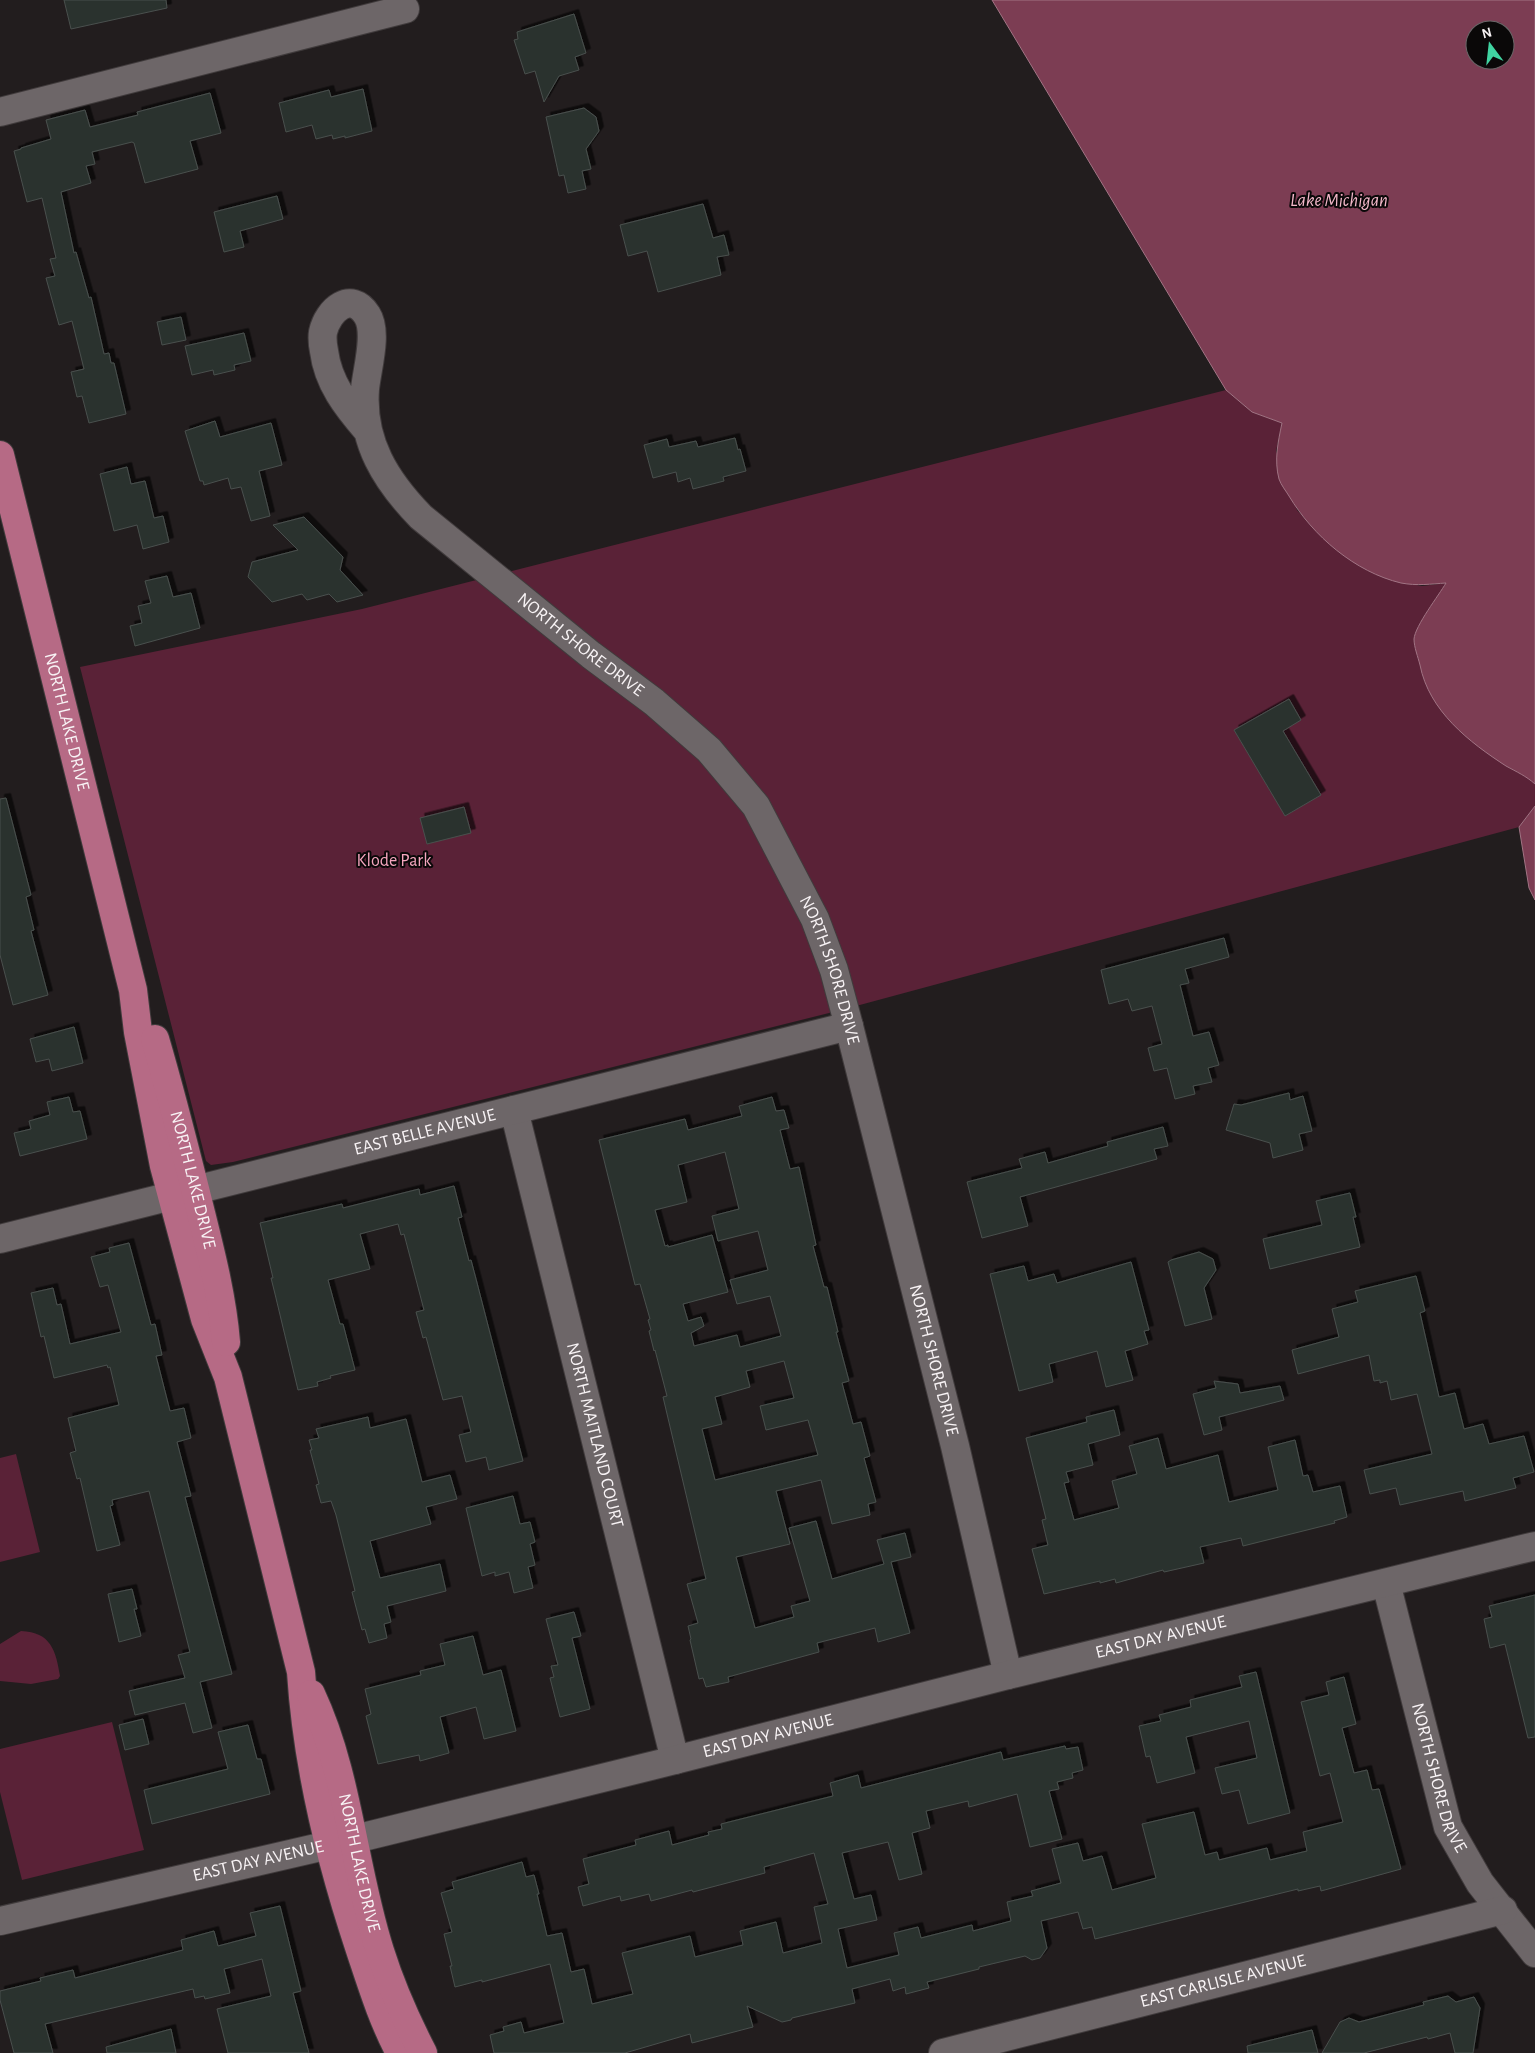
<svg xmlns="http://www.w3.org/2000/svg" width="1535" height="2053" viewBox="0 0 1535 2053" font-family="'Alegreya Sans',sans-serif">
<style>
.green{fill:#5a2237}
.water{fill:#7c3d53;stroke:#a17484;fill-rule:evenodd}
.building{fill:#2b312f;stroke:#49504d;fill-rule:evenodd;filter:url(#shadow)}
.lines{fill:none;stroke-linecap:round;stroke-linejoin:round}
.minor-casing{stroke:#403b3c;stroke-width:30}
.major-casing{stroke:#403b3c;stroke-width:30}
.minor{stroke:#6d6668;stroke-width:28}
.major{stroke:#b66a85;stroke-width:28}
.labels{text-anchor:middle;dominant-baseline:central;stroke-width:4;stroke-linejoin:round;paint-order:stroke}
.street-label{font-size:18px;fill:#f8f3f5;stroke:#0a0808}
.park-label{font-size:18px;fill:#f5a6bf;stroke:#0a0808}
.water-label{font-size:19px;font-style:italic;fill:#f4b8ca;stroke:#0a0808}
</style>
<defs>
<filter id="shadow"><feDropShadow dx="4.5" dy="-4.5" stdDeviation="0" flood-color="#0009"/></filter>
</defs>
<rect width="100%" height="100%" fill="#221d1e"/>
<path class="green" d="M 1226,390 L 1252,412 L 1282,423 L 1276,451 L 1297,510 L 1318,533 L 1342,554 L 1369,570 L 1400,582 L 1422,586 L 1447,583 L 1428,610 L 1508,767 L 1525,775 L 1535,784 L 1535,806 L 1519,827 L 845,1009 L 233,1162 L 211,1165 L 206,1161 L 80,667 L 362,609 Z
M 16,1454 L 40,1552 L 0,1562 L 0,1458 Z
M 21,1631 C 51,1632 56,1651 60,1676 L 58,1679 L 31,1684 L 0,1681 L 0,1644 Z
M 112,1722 L 144,1850 L 22,1880 L 0,1792 L 0,1749 Z"/>
<path class="water" d="M 992,0 L 1535,0 L 1535,784 C 1526,776 1517,772 1506,766 C 1469,742 1429,711 1420,665 C 1418,657 1414,647 1414,639 C 1415,626 1439,595 1446,583 C 1431,584 1417,586 1401,583 C 1355,572 1313,536 1289,496 C 1286,491 1281,485 1279,479 C 1274,460 1278,442 1282,423 L 1252,412 L 1226,390 ZM 1475,30 L 1505,30 L 1505,60 L 1475,60 Z
M 1535,806 L 1535,900 L 1529,888 L 1519,827 Z"/>
<path class="building" d="M 64,0 L 166,0 L 167,8 L 71,29 Z
M 574,14 L 586,53 L 575,57 L 579,70 L 559,76 L 544,102 L 535,71 L 525,74 L 514,40 L 518,39 L 517,32 Z
M 363,89 L 372,131 L 345,138 L 345,136 L 333,139 L 332,135 L 316,139 L 312,125 L 286,132 L 279,103 L 329,90 L 331,97 Z
M 210,93 L 221,133 L 190,141 L 198,169 L 145,183 L 134,143 L 132,142 L 92,152 L 95,164 L 86,166 L 91,183 L 61,192 L 74,253 L 76,252 L 89,298 L 91,297 L 104,354 L 109,353 L 111,363 L 114,363 L 126,414 L 89,423 L 82,396 L 77,397 L 71,372 L 84,369 L 72,321 L 59,325 L 46,278 L 55,276 L 50,259 L 56,258 L 42,198 L 27,202 L 14,151 L 21,149 L 21,148 L 51,139 L 46,120 L 85,110 L 90,127 L 138,115 L 137,112 Z
M 584,108 L 596,117 L 599,131 L 586,149 L 591,169 L 582,171 L 586,189 L 568,193 L 564,175 L 559,176 L 546,117 Z
M 277,196 L 283,219 L 240,231 L 244,247 L 224,252 L 214,212 Z
M 703,204 L 713,238 L 724,235 L 729,255 L 717,257 L 721,275 L 658,292 L 647,251 L 628,256 L 620,225 Z
M 181,317 L 186,340 L 162,345 L 157,322 Z
M 244,333 L 251,361 L 234,365 L 235,370 L 214,375 L 213,370 L 192,375 L 185,346 Z
M 215,421 L 220,437 L 271,423 L 282,465 L 259,471 L 270,516 L 251,521 L 241,487 L 231,489 L 228,478 L 204,485 L 203,481 L 200,481 L 185,431 Z
M 735,438 L 738,450 L 740,449 L 746,471 L 723,477 L 724,481 L 693,489 L 690,478 L 678,482 L 676,472 L 653,478 L 644,445 L 667,439 L 669,447 L 696,441 L 698,447 Z
M 127,467 L 131,484 L 145,481 L 154,518 L 163,516 L 169,542 L 143,549 L 137,525 L 114,531 L 100,474 Z
M 304,517 L 343,557 L 340,570 L 363,595 L 337,602 L 329,594 L 307,600 L 302,594 L 272,602 L 248,577 L 252,562 L 298,550 L 273,525 Z
M 167,576 L 173,597 L 191,593 L 200,628 L 135,646 L 130,626 L 142,623 L 138,606 L 151,603 L 145,581 Z
M 1289,699 L 1301,720 L 1283,731 L 1321,795 L 1285,816 L 1234,730 Z
M 6,798 L 31,895 L 26,897 L 34,930 L 31,931 L 48,995 L 13,1005 L 0,955 L 0,799 Z
M 464,807 L 471,833 L 427,844 L 420,818 Z
M 1224,938 L 1229,957 L 1185,969 L 1189,983 L 1180,985 L 1193,1036 L 1209,1032 L 1219,1065 L 1208,1068 L 1212,1082 L 1193,1086 L 1195,1094 L 1175,1099 L 1167,1068 L 1154,1071 L 1148,1048 L 1162,1044 L 1152,1006 L 1132,1011 L 1128,999 L 1109,1004 L 1101,970 Z
M 74,1027 L 83,1063 L 52,1071 L 49,1059 L 36,1062 L 30,1039 Z
M 1289,1093 L 1290,1100 L 1303,1096 L 1312,1131 L 1299,1134 L 1303,1150 L 1273,1158 L 1270,1143 L 1226,1130 L 1234,1104 L 1241,1105 Z
M 69,1097 L 73,1112 L 80,1111 L 87,1139 L 20,1156 L 14,1133 L 31,1129 L 29,1121 L 50,1115 L 47,1102 Z
M 772,1097 L 776,1111 L 784,1110 L 789,1128 L 780,1130 L 790,1169 L 799,1167 L 816,1245 L 813,1246 L 824,1287 L 827,1287 L 838,1332 L 836,1332 L 849,1381 L 842,1383 L 853,1424 L 861,1422 L 870,1456 L 864,1458 L 876,1502 L 868,1504 L 870,1515 L 832,1524 L 821,1480 L 776,1491 L 790,1544 L 736,1557 L 755,1628 L 794,1617 L 791,1606 L 810,1601 L 789,1528 L 816,1521 L 832,1579 L 884,1564 L 877,1540 L 905,1533 L 911,1557 L 891,1562 L 910,1633 L 878,1642 L 875,1628 L 817,1643 L 819,1652 L 728,1677 L 729,1682 L 706,1687 L 703,1678 L 699,1679 L 690,1640 L 691,1639 L 688,1626 L 698,1623 L 687,1584 L 706,1579 L 663,1397 L 667,1396 L 655,1350 L 654,1351 L 649,1331 L 651,1330 L 648,1320 L 650,1319 L 640,1284 L 635,1285 L 599,1140 L 685,1119 L 688,1130 L 742,1116 L 739,1106 ZM 725,1152 L 739,1209 L 712,1216 L 718,1241 L 758,1231 L 768,1270 L 730,1280 L 737,1304 L 770,1296 L 781,1336 L 740,1347 L 737,1335 L 694,1346 L 691,1333 L 704,1326 L 701,1317 L 688,1321 L 683,1304 L 728,1292 L 712,1235 L 668,1247 L 668,1245 L 665,1246 L 655,1210 L 687,1202 L 678,1165 ZM 784,1361 L 794,1398 L 760,1406 L 766,1430 L 808,1420 L 818,1455 L 715,1480 L 702,1429 L 722,1424 L 715,1397 L 750,1387 L 746,1371 Z
M 1163,1127 L 1168,1146 L 1154,1149 L 1157,1159 L 1020,1197 L 1028,1226 L 982,1238 L 967,1182 L 1022,1168 L 1019,1159 L 1045,1152 L 1048,1163 L 1108,1146 L 1107,1142 Z
M 454,1186 L 462,1217 L 458,1218 L 469,1261 L 471,1260 L 476,1279 L 523,1461 L 489,1470 L 486,1457 L 466,1462 L 459,1435 L 471,1432 L 462,1396 L 443,1400 L 426,1337 L 423,1338 L 416,1312 L 424,1310 L 404,1234 L 401,1235 L 398,1224 L 360,1234 L 370,1269 L 328,1280 L 340,1324 L 343,1324 L 355,1370 L 330,1376 L 331,1378 L 317,1382 L 318,1386 L 298,1390 L 275,1294 L 271,1278 L 273,1278 L 260,1223 L 342,1204 L 343,1208 L 419,1189 L 420,1195 Z
M 1350,1193 L 1356,1217 L 1353,1217 L 1360,1247 L 1270,1269 L 1263,1239 L 1322,1225 L 1316,1201 Z
M 129,1243 L 151,1325 L 155,1324 L 162,1355 L 156,1356 L 170,1411 L 184,1408 L 191,1438 L 177,1442 L 191,1496 L 185,1497 L 232,1674 L 200,1682 L 212,1728 L 193,1733 L 185,1703 L 135,1715 L 129,1691 L 185,1678 L 178,1655 L 190,1652 L 149,1491 L 112,1500 L 113,1505 L 110,1506 L 120,1545 L 97,1551 L 80,1478 L 77,1479 L 70,1453 L 76,1451 L 68,1418 L 119,1405 L 110,1367 L 108,1368 L 107,1365 L 54,1378 L 44,1336 L 41,1337 L 31,1293 L 53,1288 L 57,1305 L 61,1304 L 70,1344 L 121,1332 L 108,1285 L 100,1287 L 91,1257 L 110,1252 L 109,1248 Z
M 1199,1252 L 1213,1259 L 1216,1270 L 1204,1288 L 1212,1319 L 1185,1326 L 1168,1262 L 1171,1260 Z
M 1131,1262 L 1149,1330 L 1144,1331 L 1148,1344 L 1125,1351 L 1133,1380 L 1106,1387 L 1097,1351 L 1049,1364 L 1053,1382 L 1019,1391 L 990,1274 L 1024,1266 L 1028,1281 L 1054,1274 L 1057,1283 Z
M 1416,1276 L 1425,1311 L 1420,1313 L 1439,1397 L 1455,1393 L 1464,1429 L 1483,1424 L 1489,1444 L 1524,1436 L 1534,1472 L 1513,1478 L 1516,1488 L 1465,1501 L 1463,1491 L 1400,1505 L 1396,1488 L 1370,1494 L 1364,1470 L 1432,1454 L 1417,1394 L 1391,1400 L 1387,1381 L 1380,1383 L 1380,1380 L 1374,1381 L 1369,1355 L 1298,1374 L 1292,1350 L 1339,1337 L 1332,1309 L 1358,1302 L 1355,1291 Z
M 1214,1381 L 1238,1384 L 1240,1393 L 1280,1386 L 1284,1400 L 1219,1417 L 1222,1430 L 1204,1435 L 1193,1394 L 1216,1388 Z
M 1114,1410 L 1120,1435 L 1088,1444 L 1093,1465 L 1066,1472 L 1069,1482 L 1064,1483 L 1074,1520 L 1119,1508 L 1112,1481 L 1137,1474 L 1129,1446 L 1158,1438 L 1166,1469 L 1218,1455 L 1229,1502 L 1278,1490 L 1268,1447 L 1295,1440 L 1303,1476 L 1308,1475 L 1313,1492 L 1340,1486 L 1347,1517 L 1334,1521 L 1335,1523 L 1243,1546 L 1241,1538 L 1200,1547 L 1204,1563 L 1164,1572 L 1163,1570 L 1116,1583 L 1115,1579 L 1100,1583 L 1100,1581 L 1044,1594 L 1032,1549 L 1048,1545 L 1042,1520 L 1046,1519 L 1026,1438 L 1087,1422 L 1086,1417 Z
M 368,1417 L 370,1428 L 406,1419 L 422,1482 L 450,1475 L 457,1499 L 426,1507 L 431,1524 L 370,1541 L 380,1578 L 440,1564 L 446,1591 L 387,1606 L 391,1622 L 384,1624 L 387,1638 L 369,1643 L 365,1629 L 362,1630 L 352,1592 L 355,1591 L 336,1515 L 331,1501 L 321,1503 L 316,1485 L 319,1484 L 310,1450 L 312,1450 L 309,1440 L 319,1438 L 316,1429 Z
M 513,1496 L 520,1524 L 530,1522 L 535,1542 L 530,1544 L 535,1565 L 528,1567 L 533,1588 L 514,1593 L 509,1572 L 495,1576 L 495,1572 L 482,1576 L 466,1508 Z
M 132,1589 L 137,1609 L 134,1609 L 141,1636 L 119,1642 L 108,1594 Z
M 1535,1595 L 1535,1737 L 1528,1738 L 1505,1644 L 1490,1648 L 1484,1619 L 1492,1617 L 1489,1606 Z
M 574,1612 L 581,1636 L 572,1638 L 590,1709 L 560,1717 L 550,1678 L 554,1677 L 551,1666 L 558,1665 L 546,1619 Z
M 473,1636 L 483,1675 L 501,1670 L 516,1731 L 484,1739 L 476,1707 L 440,1717 L 449,1753 L 420,1761 L 419,1755 L 378,1764 L 366,1716 L 371,1714 L 365,1689 L 421,1675 L 420,1671 L 445,1665 L 440,1644 Z
M 1256,1672 L 1290,1813 L 1248,1824 L 1239,1790 L 1222,1794 L 1215,1768 L 1257,1758 L 1249,1721 L 1186,1737 L 1195,1773 L 1157,1783 L 1150,1756 L 1146,1757 L 1139,1726 L 1161,1721 L 1159,1715 L 1191,1707 L 1190,1700 L 1242,1687 L 1239,1676 Z
M 1344,1677 L 1356,1724 L 1342,1728 L 1354,1773 L 1367,1770 L 1372,1790 L 1379,1789 L 1401,1869 L 1321,1891 L 1320,1886 L 1298,1891 L 1298,1889 L 1095,1939 L 1092,1927 L 1083,1929 L 1078,1912 L 1041,1921 L 1047,1948 L 1040,1958 L 1032,1960 L 1025,1956 L 979,1967 L 979,1969 L 927,1982 L 929,1988 L 906,1994 L 905,1987 L 893,1991 L 890,1979 L 852,1989 L 855,2003 L 792,2018 L 791,2020 L 782,2022 L 747,2006 L 753,2027 L 692,2043 L 690,2034 L 625,2053 L 494,2053 L 490,2035 L 504,2031 L 503,2027 L 521,2022 L 524,2033 L 564,2023 L 550,1964 L 482,1982 L 482,1980 L 455,1987 L 450,1966 L 452,1966 L 444,1934 L 452,1932 L 441,1893 L 454,1889 L 452,1882 L 522,1862 L 526,1877 L 534,1875 L 539,1894 L 537,1894 L 547,1936 L 562,1933 L 571,1972 L 584,1969 L 592,2004 L 633,1994 L 622,1953 L 690,1936 L 695,1957 L 743,1945 L 740,1931 L 776,1922 L 783,1953 L 822,1943 L 814,1907 L 828,1904 L 814,1853 L 764,1867 L 765,1873 L 693,1892 L 692,1890 L 651,1901 L 649,1894 L 621,1901 L 620,1896 L 583,1906 L 578,1887 L 589,1884 L 583,1859 L 636,1845 L 635,1840 L 669,1831 L 672,1845 L 709,1835 L 708,1832 L 722,1829 L 721,1824 L 833,1796 L 830,1783 L 858,1775 L 861,1788 L 1001,1752 L 1003,1760 L 1065,1746 L 1066,1749 L 1078,1747 L 1083,1770 L 1072,1773 L 1073,1778 L 1057,1782 L 1059,1789 L 1049,1791 L 1062,1839 L 1030,1847 L 1017,1794 L 969,1807 L 968,1801 L 926,1811 L 930,1828 L 912,1833 L 922,1874 L 899,1880 L 888,1842 L 842,1853 L 854,1899 L 871,1895 L 877,1920 L 838,1929 L 847,1968 L 899,1955 L 894,1933 L 918,1927 L 921,1938 L 972,1925 L 973,1931 L 1011,1921 L 1007,1902 L 1033,1896 L 1031,1891 L 1061,1883 L 1052,1849 L 1078,1843 L 1083,1861 L 1102,1856 L 1112,1890 L 1156,1878 L 1142,1824 L 1194,1812 L 1205,1855 L 1217,1852 L 1219,1860 L 1267,1848 L 1270,1860 L 1307,1851 L 1303,1832 L 1343,1822 L 1330,1773 L 1320,1776 L 1301,1702 L 1329,1695 L 1326,1682 Z
M 143,1719 L 149,1744 L 125,1750 L 119,1725 Z
M 248,1725 L 257,1759 L 261,1759 L 270,1794 L 152,1824 L 144,1790 L 228,1769 L 218,1732 Z
M 280,1906 L 301,1991 L 293,1993 L 309,2053 L 228,2053 L 217,2009 L 271,1996 L 262,1959 L 224,1969 L 230,1993 L 205,1999 L 204,1996 L 195,1998 L 193,1989 L 45,2024 L 53,2053 L 14,2053 L 0,2000 L 0,1991 L 41,1981 L 40,1978 L 73,1970 L 75,1978 L 183,1950 L 181,1940 L 214,1931 L 218,1946 L 256,1936 L 250,1913 Z
M 1448,1996 L 1456,2002 L 1474,1997 L 1480,2008 L 1473,2053 L 1455,2053 L 1450,2033 L 1428,2039 L 1427,2037 L 1364,2053 L 1322,2053 L 1340,2022 L 1349,2018 L 1359,2022 L 1424,2005 L 1423,2002 Z
M 171,2029 L 176,2053 L 107,2053 L 106,2047 Z
M 1312,2030 L 1318,2053 L 1248,2053 L 1247,2046 Z"/>
<g class="lines">
<defs>
<g id="minor">
<path d="M 0,112 L 405,9"/>
<path id="s1" d="M 367,430 C 347,407 328,383 324,351 C 323,346 322,338 323,332 C 328,310 351,290 367,315 C 378,332 367,369 365,389 C 361,442 386,481 421,517 L 591,655 L 654,702 L 709,750 L 756,806 L 815,919 L 834,970 L 849,1026 L 955,1446 L 1008,1675"/>
<path id="s2" d="M 514,1110 L 675,1760"/>
<path id="s3" d="M 0,1239 L 849,1026"/>
<path id="s4" d="M 1386,1583 L 1448,1827 L 1480,1883 L 1535,1953"/>
<path id="s5" d="M 0,1921 L 355,1839 L 675,1760 L 1008,1675 L 1535,1546"/>
<path id="s6" d="M 943,2053 L 1503,1910"/>
</g>
<g id="major">
<path id="s7" d="M 0,455 L 133,990 L 138,1032 L 164,1166 L 205,1319 L 228,1377 L 301,1672 C 307,1767 330,1860 360,1950 C 372,1986 382,2019 400,2053"/>
<path id="s8" d="M 155,1039 C 170,1090 183,1141 196,1193 C 208,1242 222,1292 226,1342"/>
<path id="s9" d="M 311,1694 C 349,1775 353,1867 380,1951 C 391,1986 406,2020 423,2053"/>
</g>
</defs>
<use href="#minor" class="minor-casing"/>
<use href="#major" class="major-casing"/>
<use href="#minor" class="minor"/>
<use href="#major" class="major"/>
</g>
<g class="labels">
<g class="street-label">
<text stroke="none"><textPath href="#s1" startOffset="598">NORTH SHORE DRIVE</textPath></text>
<text stroke="none"><textPath href="#s7" startOffset="275">NORTH LAKE DRIVE</textPath></text>
<text stroke="none"><textPath href="#s1" startOffset="1018">NORTH SHORE DRIVE</textPath></text>
<text stroke="none"><textPath href="#s3" startOffset="438">EAST BELLE AVENUE</textPath></text>
<text stroke="none"><textPath href="#s8" startOffset="146">NORTH LAKE DRIVE</textPath></text>
<text stroke="none"><textPath href="#s1" startOffset="1422">NORTH SHORE DRIVE</textPath></text>
<text stroke="none"><textPath href="#s2" startOffset="335">NORTH MAITLAND COURT</textPath></text>
<text stroke="none"><textPath href="#s5" startOffset="1195">EAST DAY AVENUE</textPath></text>
<text stroke="none"><textPath href="#s5" startOffset="790">EAST DAY AVENUE</textPath></text>
<text stroke="none"><textPath href="#s4" startOffset="202">NORTH SHORE DRIVE</textPath></text>
<text stroke="none"><textPath href="#s5" startOffset="265">EAST DAY AVENUE</textPath></text>
<text stroke="none"><textPath href="#s9" startOffset="176">NORTH LAKE DRIVE</textPath></text>
<text stroke="none"><textPath href="#s6" startOffset="289">EAST CARLISLE AVENUE</textPath></text>
</g>
<g class="park-label">
<text x="394" y="861">Klode Park</text>
</g>
<g class="water-label">
<text x="1339" y="200">Lake Michigan</text>
</g>
</g>
<g transform="translate(1490 45) rotate(345)"><circle r="24" fill="#0a0808" stroke="#696667"/>
<path d="M0-4L9 19L0 12L-9 19Z" fill="#40d4a1"/>
<text y="-8" font-size="14" font-weight="bold" text-anchor="middle" fill="#f8f3f5">N</text>
</g>
</svg>
